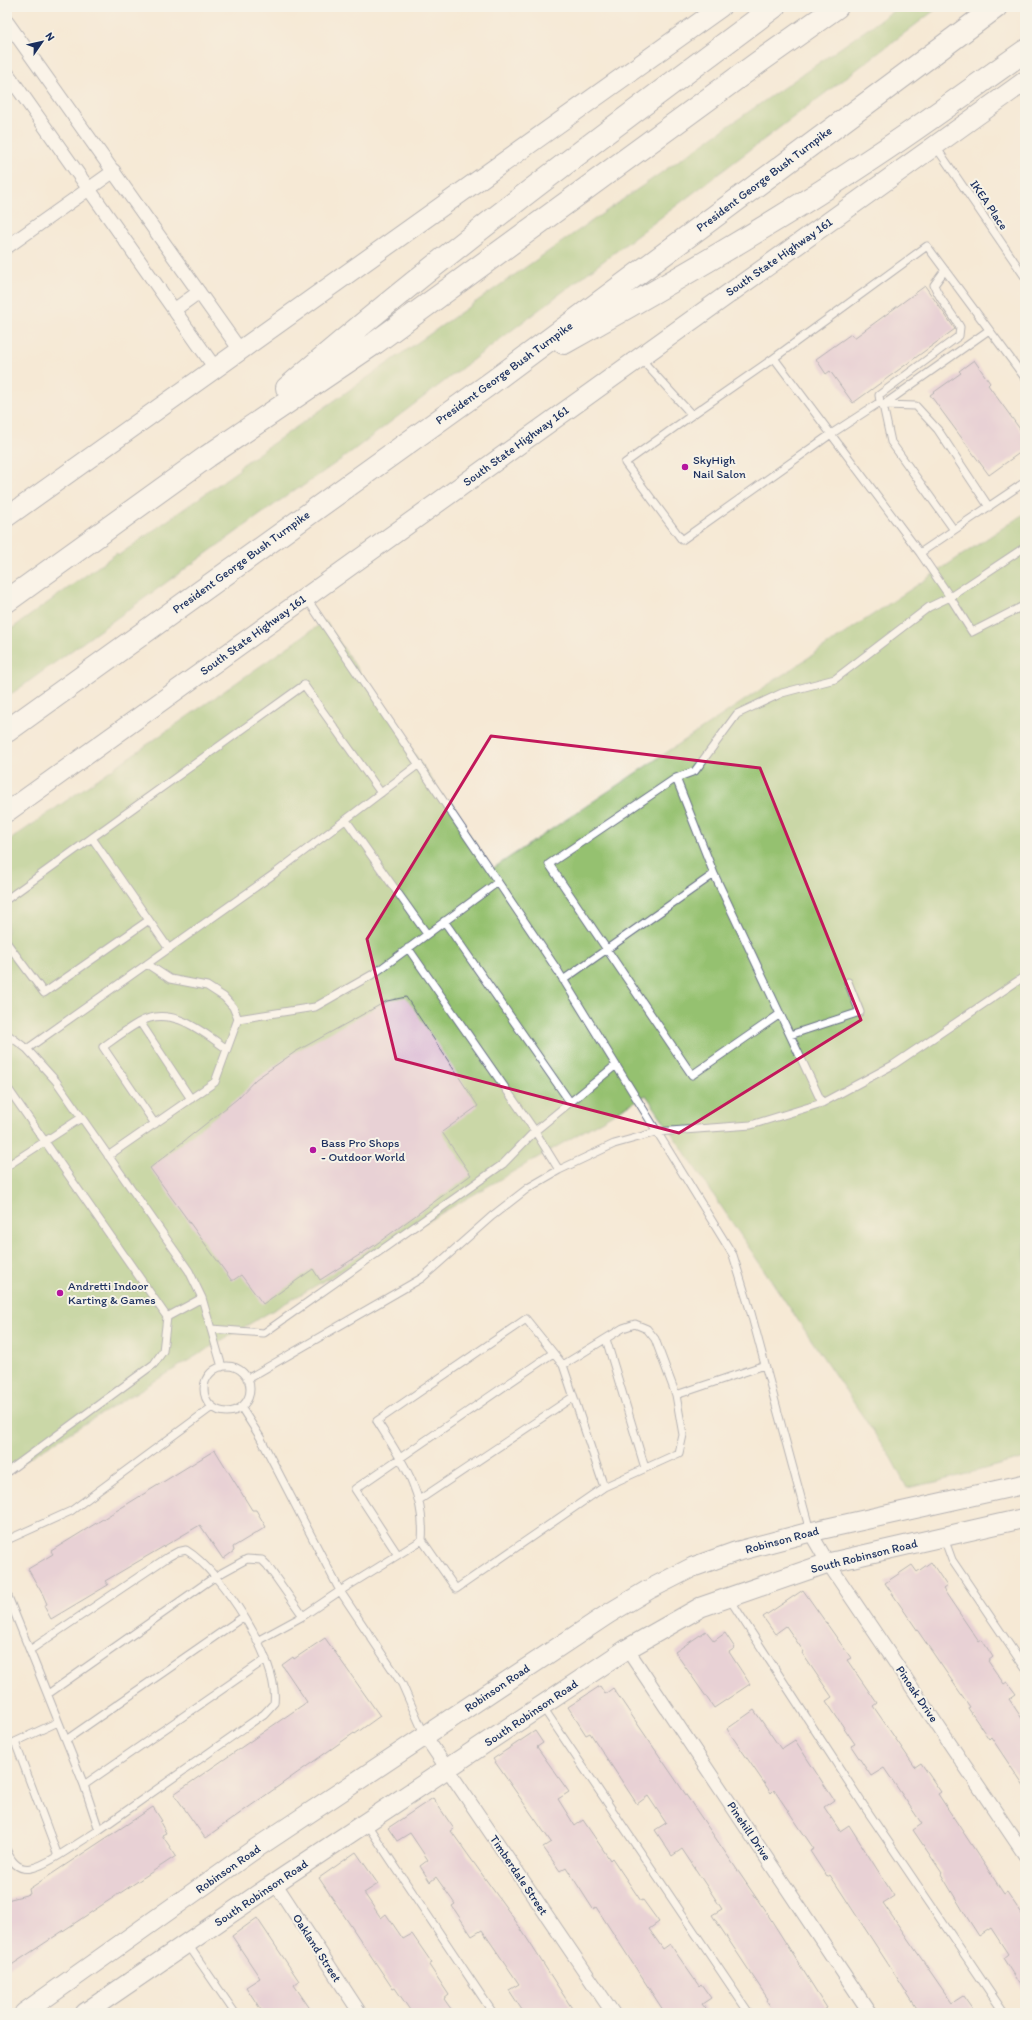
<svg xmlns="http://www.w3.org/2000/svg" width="1032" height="2020" viewBox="0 0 1032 2020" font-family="Itim,sans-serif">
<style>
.green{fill:#95c16f;stroke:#587866}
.building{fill:#d8b4d4}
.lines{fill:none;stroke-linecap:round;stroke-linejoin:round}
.lane-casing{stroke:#687088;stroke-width:9}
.street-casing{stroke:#687088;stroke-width:15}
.secondary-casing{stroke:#687088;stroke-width:21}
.highway-casing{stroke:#687088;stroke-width:24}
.lane{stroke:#fff;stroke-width:7}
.street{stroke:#fff;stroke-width:13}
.secondary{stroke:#fff;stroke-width:19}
.highway{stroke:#fff;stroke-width:22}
.marked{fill:none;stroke:#c2185b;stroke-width:3;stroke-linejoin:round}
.poi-dot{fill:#b5179e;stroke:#f7f3e8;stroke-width:1.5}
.labels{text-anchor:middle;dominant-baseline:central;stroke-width:4;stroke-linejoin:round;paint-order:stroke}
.street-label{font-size:12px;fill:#1b2f5e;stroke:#f7f3e8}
.poi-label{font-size:12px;fill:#1b2f5e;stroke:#f7f3e8;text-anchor:start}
</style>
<rect width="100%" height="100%" fill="#f7f3e8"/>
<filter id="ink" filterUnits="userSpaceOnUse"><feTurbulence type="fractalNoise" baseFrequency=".025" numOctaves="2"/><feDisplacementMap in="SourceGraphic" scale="8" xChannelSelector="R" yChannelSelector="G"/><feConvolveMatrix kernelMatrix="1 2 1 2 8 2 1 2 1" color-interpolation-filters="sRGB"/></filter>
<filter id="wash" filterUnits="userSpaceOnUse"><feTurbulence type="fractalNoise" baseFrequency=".012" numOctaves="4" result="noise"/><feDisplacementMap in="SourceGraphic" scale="16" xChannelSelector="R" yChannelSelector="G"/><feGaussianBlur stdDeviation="0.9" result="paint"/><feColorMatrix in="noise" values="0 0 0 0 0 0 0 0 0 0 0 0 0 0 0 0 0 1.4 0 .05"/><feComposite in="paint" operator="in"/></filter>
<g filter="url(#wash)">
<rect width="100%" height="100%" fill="#f6e9d6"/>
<path class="green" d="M 899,7 L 939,7 L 343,458 L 300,488 L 299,487 L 7,697 L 7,632 L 117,553 L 119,555 L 240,469 L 239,467 Z
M 1025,513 L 1025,1458 L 936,1482 L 907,1488 L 891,1458 L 646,1095 L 232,1334 L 7,1471 L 7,842 L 325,621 L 492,869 Z"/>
<g id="blocks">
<path class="building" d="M 925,286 L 955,329 L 853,403 L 830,371 L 826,374 L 816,359 L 851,334 L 854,338 Z
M 974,360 L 990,383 L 988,385 L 1025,436 L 1025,449 L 989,475 L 930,395 L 961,373 L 959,371 Z
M 406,997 L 478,1106 L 442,1132 L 471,1175 L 375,1245 L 320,1280 L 313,1269 L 263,1304 L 241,1275 L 232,1281 L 150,1168 L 237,1099 L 256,1079 L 295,1052 L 387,1001 Z
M 215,1450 L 252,1510 L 256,1510 L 266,1527 L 233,1547 L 234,1551 L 223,1559 L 200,1525 L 105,1581 L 108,1585 L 51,1619 L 44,1606 L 47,1604 L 43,1595 L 28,1569 L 53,1554 L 51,1551 Z
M 931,1562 L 947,1586 L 943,1589 L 979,1642 L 982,1640 L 993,1657 L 988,1661 L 1004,1684 L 1007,1682 L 1016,1694 L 1009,1699 L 1025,1723 L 1025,1788 L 991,1737 L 989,1739 L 968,1708 L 970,1707 L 885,1583 L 912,1565 L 917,1572 Z
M 803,1590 L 851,1658 L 847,1660 L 877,1703 L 873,1706 L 915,1767 L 921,1763 L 941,1792 L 938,1794 L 1004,1894 L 1007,1892 L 1025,1919 L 1025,1993 L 1003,1958 L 1008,1954 L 991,1928 L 979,1936 L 968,1919 L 941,1874 L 942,1873 L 913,1830 L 922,1824 L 884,1768 L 871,1776 L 851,1746 L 855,1744 L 826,1701 L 832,1697 L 802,1653 L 804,1652 L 786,1626 L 775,1634 L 763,1617 Z
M 706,1631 L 714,1641 L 725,1633 L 735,1648 L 729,1652 L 750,1684 L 714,1708 L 675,1652 Z
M 325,1638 L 380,1716 L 355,1734 L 354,1733 L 205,1838 L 174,1794 L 307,1702 L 282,1665 L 293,1657 L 294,1659 Z
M 600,1686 L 605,1694 L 613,1688 L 768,1915 L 827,2008 L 819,2013 L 775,2013 L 766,2000 L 768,1999 L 712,1915 L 722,1909 L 682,1849 L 672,1856 L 655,1830 L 666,1823 L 648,1796 L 637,1804 L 590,1733 L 586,1735 L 568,1707 Z
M 754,1710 L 781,1749 L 795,1740 L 834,1800 L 824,1807 L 840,1831 L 849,1825 L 894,1896 L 883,1903 L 952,2003 L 963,1996 L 975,2013 L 920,2013 L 830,1875 L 827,1877 L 810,1851 L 814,1849 L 774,1790 L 771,1793 L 727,1729 Z
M 535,1731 L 543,1743 L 537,1747 L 569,1792 L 558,1799 L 575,1826 L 583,1820 L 610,1860 L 612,1858 L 641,1901 L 643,1900 L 659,1922 L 649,1929 L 663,1949 L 670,1944 L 699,1986 L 701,1984 L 711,1998 L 702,2004 L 709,2013 L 665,2013 L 596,1907 L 593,1909 L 566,1867 L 560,1871 L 543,1847 L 551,1842 L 493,1759 Z
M 433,1798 L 454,1829 L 451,1831 L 517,1923 L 575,2013 L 524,2013 L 509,1990 L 519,1984 L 482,1930 L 472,1936 L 452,1906 L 455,1904 L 436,1877 L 430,1882 L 420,1866 L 428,1860 L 410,1833 L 397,1841 L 388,1828 Z
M 153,1807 L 162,1821 L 160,1822 L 166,1833 L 162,1835 L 176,1856 L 7,1968 L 7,1900 L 30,1894 L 29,1889 Z
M 356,1852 L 378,1884 L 364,1893 L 381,1918 L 386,1914 L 403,1939 L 412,1934 L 432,1963 L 429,1965 L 449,1995 L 444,1999 L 454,2013 L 412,2013 L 395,1988 L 393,1989 L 319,1878 Z
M 257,1918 L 299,1981 L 294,1985 L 313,2013 L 263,2013 L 246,1987 L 260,1978 L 232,1936 Z"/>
</g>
</g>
<g filter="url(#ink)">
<use href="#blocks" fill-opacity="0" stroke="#687088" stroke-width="1"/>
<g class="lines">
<defs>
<path id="lane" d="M 936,147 L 1025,277
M 640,358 L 692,415 L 774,358 L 920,553 L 1025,482
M 774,358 L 927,246 L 1025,378
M 880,402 L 879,395 L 959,336 L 960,327 C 952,313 939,299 934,285 L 945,270
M 692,415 L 625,463 L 682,540 L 831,434 L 880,402 L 883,405 L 916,406 L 938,430 L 989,507
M 954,530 L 891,442 L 883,405 L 989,330
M 1025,547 L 950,597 L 972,632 L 1025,605
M 307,599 L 558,971 L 733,1255 L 751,1313 L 810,1531
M 676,778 L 695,771 L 737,714 L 782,693 L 835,679 L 929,607 L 950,597 L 920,553
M 346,820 L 427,934
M 92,838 L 169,949
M 714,874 L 676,778 L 549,864 L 692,1075 L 780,1014
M 7,899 L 304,685 L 381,793
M 444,921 L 570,1102
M 7,943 L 44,993 L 149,920
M 408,948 L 535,1131 L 616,1065
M 563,980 L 714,874 L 822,1103 L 893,1065 L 1025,976
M 238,1019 L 315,1007 L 375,973 L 498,882
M 140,1022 L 191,1099
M 7,1034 L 27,1049 L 56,1081 L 189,1271 L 202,1298 L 222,1367
M 790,1035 L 860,1012 L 848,982
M 27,1049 L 274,874 L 419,764
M 7,1087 L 167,1317
M 155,1124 L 103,1047 C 114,1039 126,1030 138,1023 C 171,1004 201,1031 227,1049
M 108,1156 L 215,1082 L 238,1019 L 233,1007 L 224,997 L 207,986 L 170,979 L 147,964
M 7,1166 L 81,1118
M 211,1329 L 264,1333 L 503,1164 L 535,1131 L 559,1170
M 606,1339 L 645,1468
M 563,1365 L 604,1487
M204 1389a23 23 0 1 1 46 0a23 23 0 1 1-46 0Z
M 247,1379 L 422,1278 L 492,1216 L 528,1188 L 559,1170 L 614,1144 L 657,1132 L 751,1125 L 822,1103
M 241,1407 L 260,1437 L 340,1591 L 402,1684 L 425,1736
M 7,1472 L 154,1364 L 163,1351 L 167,1317 L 202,1298
M 419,1500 L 573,1397
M 944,1538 L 952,1560 L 1025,1668
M 7,1540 L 71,1511 L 212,1407
M 422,1540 L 456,1589 L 604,1487 L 679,1453 L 683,1435 L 676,1395
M 398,1555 L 355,1489 L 553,1353
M 7,1594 L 84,1785 L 266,1659
M 729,1598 L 866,1809 L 1004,2013
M 303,1616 L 340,1591 L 422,1540 C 426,1493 401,1459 377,1421 L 526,1319 L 563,1365 L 623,1328 L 635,1324 L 647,1329 L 655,1339 L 676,1395 L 765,1365
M 30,1650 L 168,1557 L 177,1552 L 186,1550 C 221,1571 280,1661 274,1703 L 264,1714 L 99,1830 L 58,1856 L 15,1742 L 58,1722
M 48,1694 L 216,1576 L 247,1559 L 262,1560 L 267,1565 L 303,1616 L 257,1641
M 542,1706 L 749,2013
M 66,1740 L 243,1617
M 7,1745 L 15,1742
M 84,1785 L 99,1830
M 366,1823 L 493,2013
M 7,1851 C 18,1879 38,1868 58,1856
M 187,1943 L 235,2013"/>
<path id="street" d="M 7,22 L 240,350
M 7,73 L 215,368
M 7,247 L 114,171
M 174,310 L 199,292
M 810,1532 L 828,1563 L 1025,1855
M 627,1649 L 870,2013
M 425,1736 L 613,2013
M 275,1883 L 360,2013"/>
<path id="secondary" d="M 7,517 L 721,7
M 7,812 L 1025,81
M 24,2013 L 252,1851 L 608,1614 L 648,1590 L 693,1567 L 735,1552 L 810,1532 L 1025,1484
M 85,2013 L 275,1883 L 627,1649 L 701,1607 L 828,1563 L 1025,1518"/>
<path id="highway" d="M 564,343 C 669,284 774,224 874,157 C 926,123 975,86 1025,51
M 287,388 C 443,253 609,130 774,7
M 7,601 L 208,456 L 375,343 L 759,62 L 837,7
M 7,731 L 491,383 L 996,7"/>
</defs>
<use href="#lane" class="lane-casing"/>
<use href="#street" class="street-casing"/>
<use href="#secondary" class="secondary-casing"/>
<use href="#highway" class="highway-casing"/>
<use href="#lane" class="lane"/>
<use href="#street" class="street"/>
<use href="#secondary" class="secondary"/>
<use href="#highway" class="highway"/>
</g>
</g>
<path d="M0 0H1032V2020H0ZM 491,736 L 760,768 L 861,1020 L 679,1133 L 396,1059 L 367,939 Z" fill="#f6e9d6" fill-opacity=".55" fill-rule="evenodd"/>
<path class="marked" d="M 491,736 L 760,768 L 861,1020 L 679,1133 L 396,1059 L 367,939 Z"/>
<g class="poi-dot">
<circle cx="685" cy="467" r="4"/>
<circle cx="313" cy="1150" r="4"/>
<circle cx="60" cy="1293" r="4"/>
</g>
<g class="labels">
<g class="street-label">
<text transform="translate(764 179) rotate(-37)">President George Bush Turnpike</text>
<text transform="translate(989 205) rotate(56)">IKEA Place</text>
<text transform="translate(779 257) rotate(-35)">South State Highway 161</text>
<text transform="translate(504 373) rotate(-36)">President George Bush Turnpike</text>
<text transform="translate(516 446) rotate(-36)">South State Highway 161</text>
<text transform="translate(241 562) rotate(-36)">President George Bush Turnpike</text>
<text transform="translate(253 635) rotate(-36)">South State Highway 161</text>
<text transform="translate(782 1540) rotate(-15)">Robinson Road</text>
<text transform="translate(864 1556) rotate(-14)">South Robinson Road</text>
<text transform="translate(497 1688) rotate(-34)">Robinson Road</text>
<text transform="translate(917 1694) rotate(56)">Pinoak Drive</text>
<text transform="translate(531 1713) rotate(-34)">South Robinson Road</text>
<text transform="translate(749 1831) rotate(56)">Pinehill Drive</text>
<text transform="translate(228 1869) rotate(-35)">Robinson Road</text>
<text transform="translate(519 1875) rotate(56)">Timberdale Street</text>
<text transform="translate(261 1893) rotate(-34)">South Robinson Road</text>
<text transform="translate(317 1948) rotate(57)">Oakland Street</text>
</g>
<g class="poi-label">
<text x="693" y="460">SkyHigh<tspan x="693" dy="14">Nail Salon</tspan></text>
<text x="321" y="1143">Bass Pro Shops<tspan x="321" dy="14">- Outdoor World</tspan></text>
<text x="68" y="1286">Andretti Indoor<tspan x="68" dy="14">Karting &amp; Games</tspan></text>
</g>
</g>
<rect width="1032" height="2020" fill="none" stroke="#f7f3e8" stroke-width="24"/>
<g transform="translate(42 42) rotate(56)" stroke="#f7f3e8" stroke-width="3" paint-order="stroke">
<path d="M0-3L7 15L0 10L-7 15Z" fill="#1b2f5e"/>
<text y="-6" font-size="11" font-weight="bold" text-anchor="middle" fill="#1b2f5e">N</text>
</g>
</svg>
